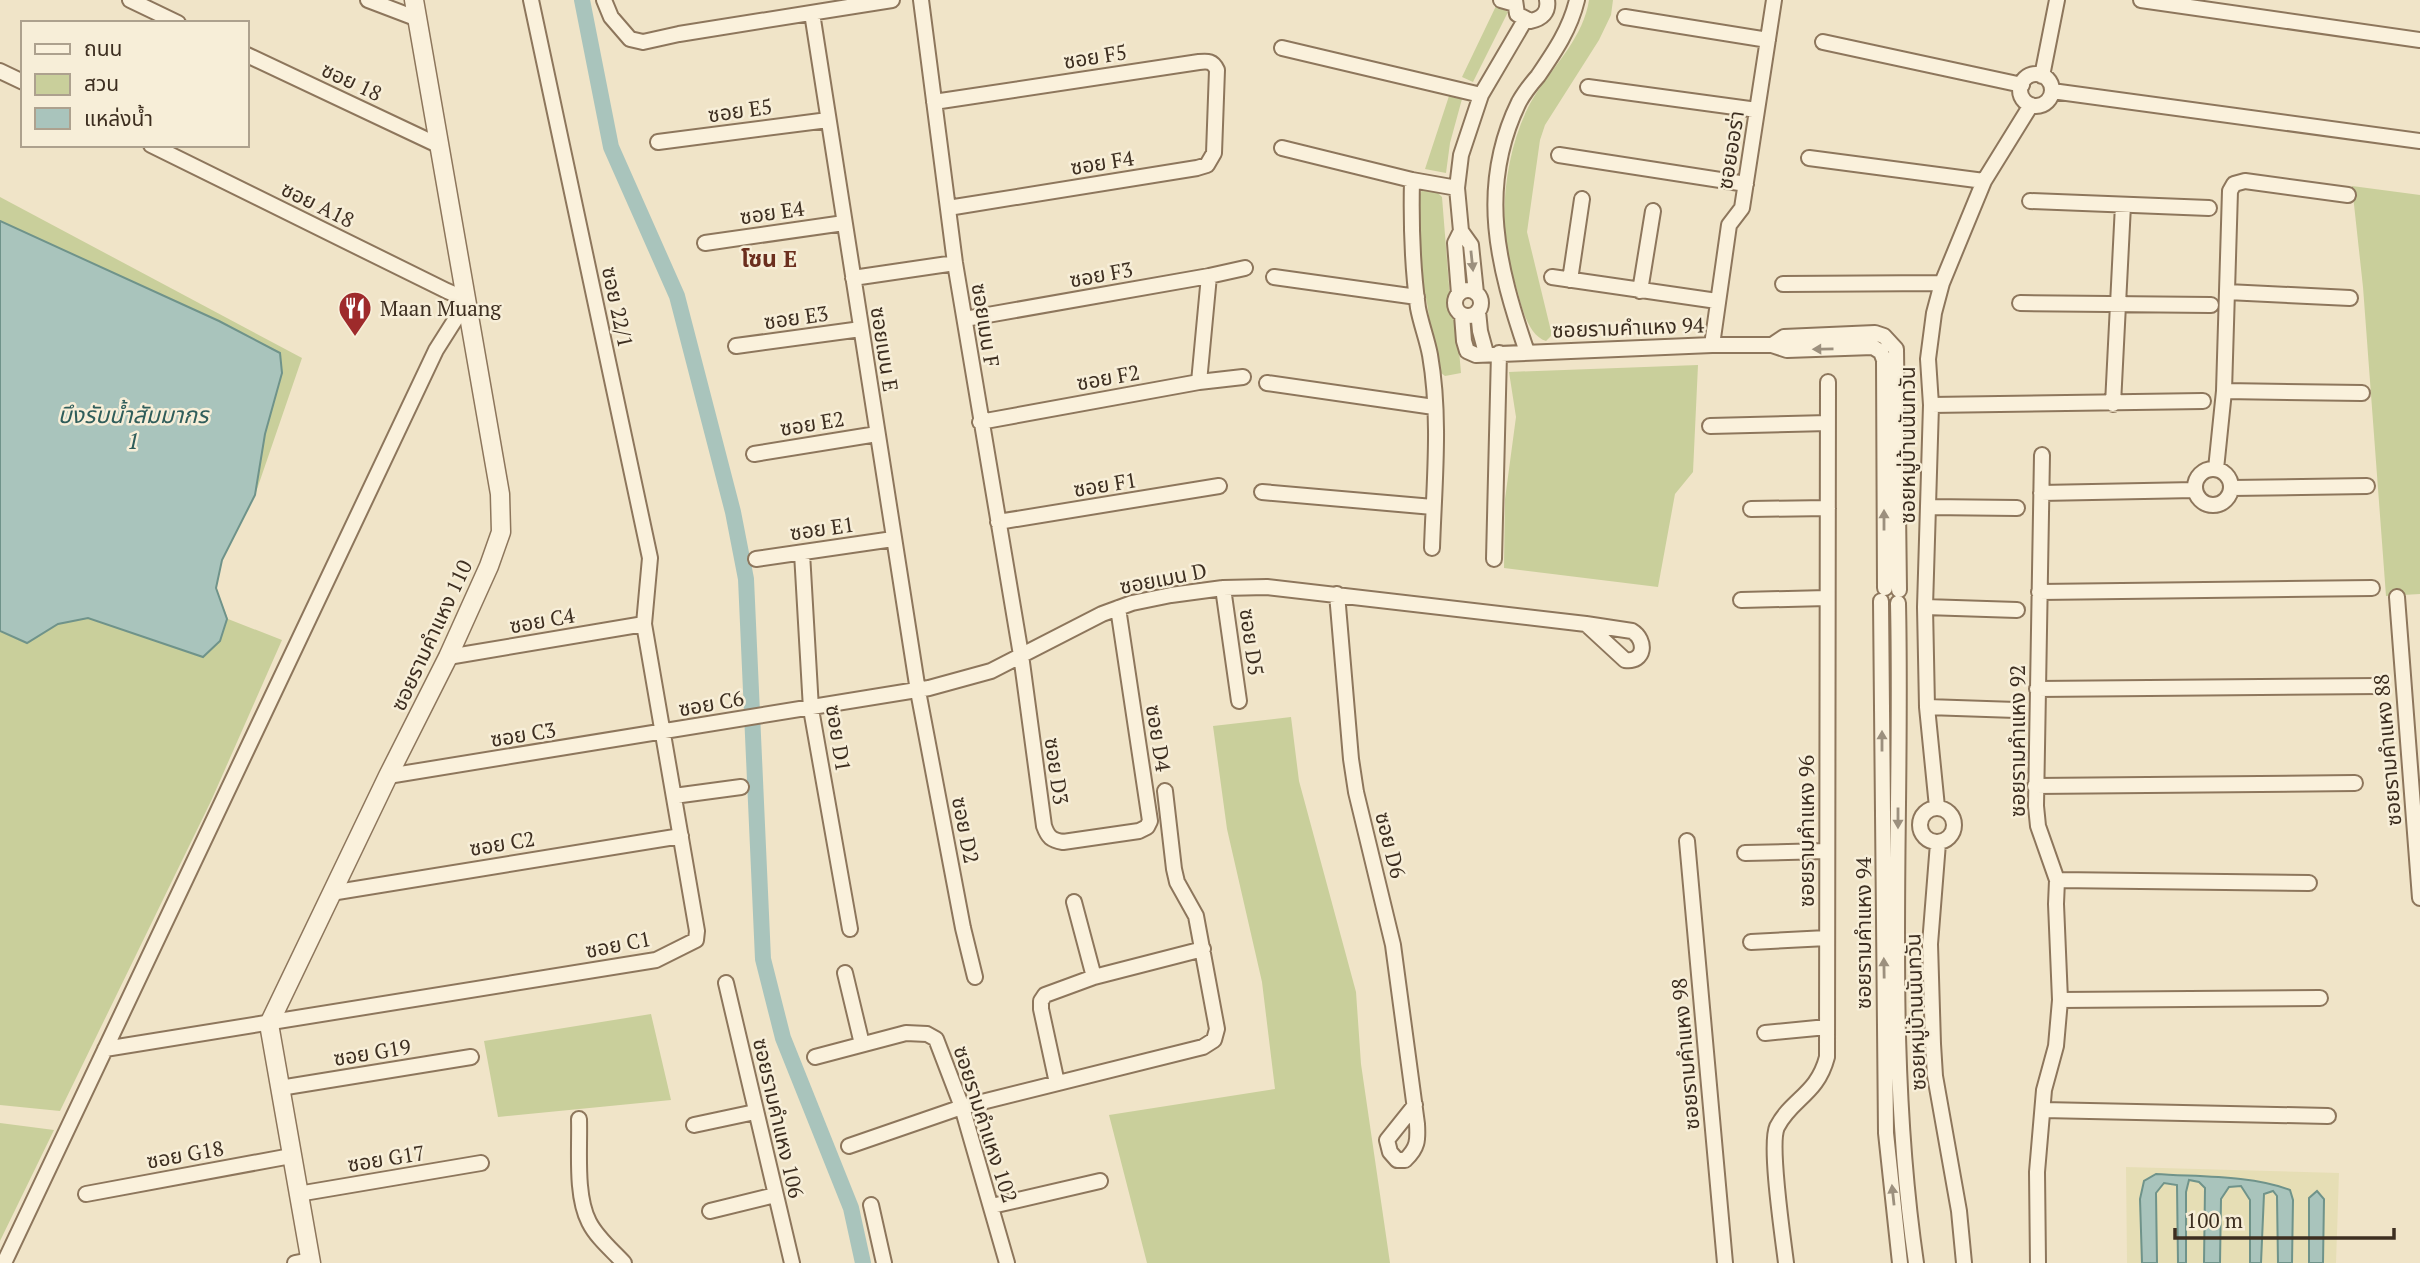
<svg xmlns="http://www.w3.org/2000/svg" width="2420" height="1263" viewBox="0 0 2420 1263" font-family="'PT Serif','Noto Sans Thai',serif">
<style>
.farmland{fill:#e6deb5}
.green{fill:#c9cf9b}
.water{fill:#a9c4bc;stroke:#6f938a;stroke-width:2}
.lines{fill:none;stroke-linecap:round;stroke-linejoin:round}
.canal{stroke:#a9c4bc;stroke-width:16}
.minor-casing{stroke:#8d765c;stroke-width:18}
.tertiary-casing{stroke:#8d765c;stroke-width:21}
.minor{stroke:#faf1dc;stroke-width:14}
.tertiary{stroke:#faf1dc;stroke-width:18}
.oneway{fill:#9c907e}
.labels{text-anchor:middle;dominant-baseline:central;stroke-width:5;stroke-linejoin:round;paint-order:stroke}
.street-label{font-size:21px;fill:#3d2e20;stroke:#f7eed8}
.poi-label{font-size:21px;fill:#3d2e20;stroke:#f7eed8;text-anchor:start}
.neighbourhood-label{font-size:23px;font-weight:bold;fill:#6b2e1e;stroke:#f7eed8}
.water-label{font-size:23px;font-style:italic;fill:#2f5d5a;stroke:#f7eed8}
</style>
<rect width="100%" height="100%" fill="#f0e4c8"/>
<path class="farmland" d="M 2126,1167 L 2339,1173 L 2336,1263 L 2323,1263 L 2322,1243 L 2309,1198 L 2309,1263 L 2292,1263 L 2293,1200 L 2289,1190 L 2275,1184 L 2246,1181 L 2156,1174 L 2140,1199 L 2142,1263 L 2127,1263 Z
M 2189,1180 L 2199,1182 L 2205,1188 L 2204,1263 L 2186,1263 L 2186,1192 Z
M 2164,1183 L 2177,1185 L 2178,1263 L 2157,1263 L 2156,1193 Z
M 2241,1186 L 2250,1200 L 2250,1263 L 2220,1263 L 2221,1199 L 2229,1187 Z
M 2273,1191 L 2277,1196 L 2278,1263 L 2261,1263 L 2264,1193 Z"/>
<path class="green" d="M 1589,0 L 1613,0 L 1611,15 L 1599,40 L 1545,125 L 1540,140 L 1527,232 L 1551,331 L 1551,336 L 1546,341 C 1529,336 1522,309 1518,293 C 1514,279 1509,265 1507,252 C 1499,202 1509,134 1537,92 C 1556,64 1584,35 1589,0 Z
M 1496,6 L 1508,12 L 1473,82 L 1462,77 Z
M 1449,96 L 1462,99 L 1450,143 L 1446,173 L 1425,169 Z
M 2352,186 L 2420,195 L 2420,594 L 2386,596 L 2363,287 Z
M 1422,190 L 1438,193 L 1442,197 L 1450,298 L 1458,339 L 1461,373 L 1445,376 L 1437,370 L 1427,303 L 1417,259 L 1418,198 Z
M 0,197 L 302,358 L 255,495 L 222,560 L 216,588 L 228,619 L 282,640 L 211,801 L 60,1111 L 0,1105 Z
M 1698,365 L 1693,472 L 1675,494 L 1658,587 L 1504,568 L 1505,499 L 1516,417 L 1509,372 Z
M 1291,717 L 1299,781 L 1356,992 L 1361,1064 L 1390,1263 L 1147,1263 L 1109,1115 L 1275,1089 L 1262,982 L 1227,829 L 1213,726 Z
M 651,1014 L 671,1100 L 498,1117 L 484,1041 Z
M 0,1123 L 54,1130 L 0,1241 Z"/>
<path class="water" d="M 0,221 L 219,321 L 280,353 L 282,373 L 265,434 L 255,495 L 222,560 L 216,588 L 227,619 L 220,641 L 203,657 L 88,618 L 58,624 L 27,643 L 0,631 Z
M 2156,1174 C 2198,1177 2251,1175 2290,1190 L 2293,1200 L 2292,1263 L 2278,1263 L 2277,1196 L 2273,1191 L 2264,1194 L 2261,1263 L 2250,1263 L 2250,1200 L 2241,1186 L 2229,1187 L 2221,1199 L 2220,1263 L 2204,1263 L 2205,1188 L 2199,1182 L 2189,1180 L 2186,1192 L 2186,1263 L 2178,1263 L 2177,1185 L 2164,1183 L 2156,1193 L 2157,1263 L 2142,1263 L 2140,1199 L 2144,1181 Z
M 2317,1191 L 2324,1199 L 2323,1263 L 2309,1263 L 2309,1198 Z"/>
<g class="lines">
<path class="canal" d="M 582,0 L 611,147 L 677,296 L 733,512 L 746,579 L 763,959 L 783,1038 L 851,1208 L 863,1263"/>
<defs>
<path id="minor" d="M 130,0 L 178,23
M 368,0 L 418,19
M 604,0 L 611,17 L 630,39 L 643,42 L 679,34 L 892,0
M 921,0 L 955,263 L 1021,655 L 1044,826 C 1048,837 1051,840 1063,842 L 1139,831 L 1147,827 L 1150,821 L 1118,608
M 1501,0 L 1515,4
M 1515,0 L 1517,14 L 1530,21 C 1542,19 1549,12 1547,0
M 2141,0 L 2420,40
M 812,13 L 918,691 L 963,928 L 975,977
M 1625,17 L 1768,40
M 1823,42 L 2022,85
M 1282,48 L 1481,95
M 247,55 L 440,146
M 0,71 L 23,82
M2020 90a16 16 0 1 1 32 0a16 16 0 1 1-32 0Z
M 2042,76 L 2057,0
M 1588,87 L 1757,110
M 2052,91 L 2420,141
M 934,102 L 1199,62 C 1208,61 1213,61 1217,70 L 1214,153 L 1207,165 L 1197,168 L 948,208
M 658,142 L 828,120
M 151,145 L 447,291 L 461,297 L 466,294
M 1282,148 L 1412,180 L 1457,188
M 1559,155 L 1746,184
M 1809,158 L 1984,181
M 1412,180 C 1411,224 1412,265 1418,308 C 1421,324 1427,339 1430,355 C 1441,418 1434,485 1432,548
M 2030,201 L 2209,208
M 705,243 L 844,223
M 1274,277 L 1417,297
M 1552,277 L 1717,301
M 853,278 L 955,263
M 1570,280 L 1582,199
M 1783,284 L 1942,283
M1455 303a13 13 0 1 1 26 0a13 13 0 1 1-26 0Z
M 1640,291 L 1653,211
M 2227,292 L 2350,298
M 1476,293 L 1471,245 L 1461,231 L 1457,188 L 1461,155 L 1481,95 L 1525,20
M 1459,294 L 1455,243 L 1461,231
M 2020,303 L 2211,305
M 1478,311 L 1480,331 L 1486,353
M 1462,315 L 1464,341 L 1467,351 L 1476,355 L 1712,345 L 1772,345 L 1787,350 L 1873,347 L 1881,352 L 1884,360 L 1885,588
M 965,319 L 1209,276 L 1245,268
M 1712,345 L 1729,225 L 1742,208 L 1774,0
M 1772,345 L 1784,337 L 1875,333 L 1884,336 L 1896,349 L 1899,590
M 736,346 L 861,329
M 1527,352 C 1498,267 1477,188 1519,102 C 1524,93 1531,84 1538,76 C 1555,51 1570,29 1577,0
M 1199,382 L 1209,276
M 1267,383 L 1434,407
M 2224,391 L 2362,393
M 2113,404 L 2123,205
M 1931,405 L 2203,401
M 980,422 L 1199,382 L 1243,377
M 1710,426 L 1828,423
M 754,454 L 877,434
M2195 487a18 18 0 1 1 36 0a18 18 0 1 1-36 0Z
M 2216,469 L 2224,391 L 2230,191 L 2234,184 L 2245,181 L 2348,195
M 2231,488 L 2367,486
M 1262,492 L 1433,507
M 2041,493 L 2195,490
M 1928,507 L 2017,508
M 1751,509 L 1828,508
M 998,522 L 1219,486
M 802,553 L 811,709 L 850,929
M 756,559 L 893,539
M 1494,559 L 1499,353
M 1223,588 L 1239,701
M 2039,592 L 2372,588
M 1337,594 L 1351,759 L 1356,792 L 1393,945 L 1417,1124 C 1418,1140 1418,1148 1405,1160 L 1397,1160 L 1390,1152 L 1387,1140 L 1415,1105
M 2397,597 L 2420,898
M 1741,600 L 1827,598
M 1881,601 L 1886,1133 L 1900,1263
M 1898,603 C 1903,823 1884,1045 1916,1263
M 1925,607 L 2017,610
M 1586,624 L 1632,631 C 1647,640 1645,663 1625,660 Z
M 448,657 L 644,624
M 2037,689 L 2379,686
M 1927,707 L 2016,710
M 388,776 L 929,688 L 991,671 L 1102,614 L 1132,603 L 1171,595 L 1223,588 L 1267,587 L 1586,624
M 2035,786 L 2355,783
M 674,796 L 741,787
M 1937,807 L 1927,707 L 1925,607 L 1931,405 L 1928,359 L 1934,313 L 1942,283 L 1984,181 L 2031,105
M1920 825a17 17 0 1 1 34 0a17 17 0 1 1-34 0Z
M 1687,841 L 1725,1263
M 1938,843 L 1930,944 L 1933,1044 L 1935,1076 L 1959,1211 L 1964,1263
M 1745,853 L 1827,851
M 2057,880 L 2309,883
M 331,893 L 681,836
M 1074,902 L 1094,977
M 1751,942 L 1827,938
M 845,973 L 862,1044
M 726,983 L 792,1263
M 2060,1000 L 2320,998
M 1765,1033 L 1827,1027
M 105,1049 L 656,960 L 696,940 L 697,931 L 644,624 L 650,558 L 531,0
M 815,1057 L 906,1033 L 927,1034 L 936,1039 L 962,1107 L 1007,1263
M 1057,1083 L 1041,1009 L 1041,1001 L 1045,995 L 1094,977 L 1203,949
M 280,1088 L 471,1057
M 2043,1110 L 2328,1116
M 579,1119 C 580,1149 575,1195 589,1222 C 597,1238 612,1250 624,1263
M 694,1125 L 755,1112
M 849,1146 L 962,1107 L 1203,1047 L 1214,1040 L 1217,1029 L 1196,916 L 1177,882 L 1174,869 L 1165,791
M 86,1194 L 291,1156
M 298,1194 L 481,1163
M 871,1205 L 884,1263
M 992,1206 L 1100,1181
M 710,1211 L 775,1195
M 4,1263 L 436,350 L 467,301
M 295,1263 L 310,1260
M 1786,1263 C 1783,1238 1769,1145 1777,1127 C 1792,1098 1817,1095 1827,1057 L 1828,382
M 2038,1263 L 2037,1172 L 2044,1090 L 2056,1046 L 2060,1000 L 2056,904 L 2057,880 L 2038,826 L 2036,806 L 2042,455"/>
<path id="tertiary" d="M 311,1263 L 269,1024 L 388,776 L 448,657 L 489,566 L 501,532 L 500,494 L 414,0"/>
</defs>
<use href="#minor" class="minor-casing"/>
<use href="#tertiary" class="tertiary-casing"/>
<use href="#minor" class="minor"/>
<use href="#tertiary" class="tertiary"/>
</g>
<defs><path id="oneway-solid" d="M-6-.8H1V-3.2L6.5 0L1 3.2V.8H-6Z" transform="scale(1.75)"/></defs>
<g class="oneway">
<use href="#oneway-solid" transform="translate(1472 261) rotate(84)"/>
<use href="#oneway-solid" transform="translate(1823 349) rotate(179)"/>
<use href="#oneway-solid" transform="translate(1884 520) rotate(-90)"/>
<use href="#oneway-solid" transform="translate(1882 741) rotate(-90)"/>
<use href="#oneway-solid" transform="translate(1898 818) rotate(90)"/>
<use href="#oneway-solid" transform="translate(1884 968) rotate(-91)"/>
<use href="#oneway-solid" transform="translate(1893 1195) rotate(-96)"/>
</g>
<defs>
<symbol id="restaurant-pin" viewBox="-11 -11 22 30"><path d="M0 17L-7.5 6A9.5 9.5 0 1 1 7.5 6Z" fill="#9e2a2b" stroke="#f7eed8"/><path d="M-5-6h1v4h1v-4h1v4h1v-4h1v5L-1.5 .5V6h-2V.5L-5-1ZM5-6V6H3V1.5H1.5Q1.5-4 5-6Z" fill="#fff"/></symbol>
</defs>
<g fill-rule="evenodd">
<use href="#restaurant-pin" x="336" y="289" width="38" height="52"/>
</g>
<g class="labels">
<g class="street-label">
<text transform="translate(1095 56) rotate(-9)">ซอย F5</text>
<text transform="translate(352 81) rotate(25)">ซอย 18</text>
<text transform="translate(740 110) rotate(-8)">ซอย E5</text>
<text transform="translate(1730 150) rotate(-81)">ซอยออร่า</text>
<text transform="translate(1102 162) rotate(-9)">ซอย F4</text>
<text transform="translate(318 204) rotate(26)">ซอย A18</text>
<text transform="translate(772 212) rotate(-8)">ซอย E4</text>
<text transform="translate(1101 274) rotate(-10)">ซอย F3</text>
<text transform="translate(618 307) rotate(78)">ซอย 22/1</text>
<text transform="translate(796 317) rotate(-8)">ซอย E3</text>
<text transform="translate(986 325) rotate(81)">ซอยเมน F</text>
<text transform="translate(1628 327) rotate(-2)">ซอยรามคําแหง 94</text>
<text transform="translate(885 349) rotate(81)">ซอยเมน E</text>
<text transform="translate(1108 377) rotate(-10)">ซอย F2</text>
<text transform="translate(812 423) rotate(-9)">ซอย E2</text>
<text transform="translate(1907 445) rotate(-90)">ซอยหมู่บ้านนันทวัน</text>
<text transform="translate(1105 484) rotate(-9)">ซอย F1</text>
<text transform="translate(822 528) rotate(-8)">ซอย E1</text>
<text transform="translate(1163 578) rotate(-11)">ซอยเมน D</text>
<text transform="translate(542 620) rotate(-10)">ซอย C4</text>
<text transform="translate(431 635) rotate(-65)">ซอยรามคำแหง 110</text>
<text transform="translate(1252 642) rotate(82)">ซอย D5</text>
<text transform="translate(711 703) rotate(-10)">ซอย C6</text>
<text transform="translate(523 734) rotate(-9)">ซอย C3</text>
<text transform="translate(839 738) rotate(81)">ซอย D1</text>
<text transform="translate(1159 738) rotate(81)">ซอย D4</text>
<text transform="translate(2017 741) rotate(-90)">ซอยรามคําแหง 92</text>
<text transform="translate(2387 750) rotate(-95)">ซอยรามคำแหง 88</text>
<text transform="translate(1057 771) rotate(82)">ซอย D3</text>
<text transform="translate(966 830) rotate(79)">ซอย D2</text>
<text transform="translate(1806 831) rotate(-90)">ซอยรามคําแหง 96</text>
<text transform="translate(502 843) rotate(-9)">ซอย C2</text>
<text transform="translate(1391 845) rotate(76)">ซอย D6</text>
<text transform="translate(1863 933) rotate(-90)">ซอยรามคําแหง 94</text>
<text transform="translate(618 944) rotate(-11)">ซอย C1</text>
<text transform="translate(1915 1012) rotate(-92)">ซอยหมู่บ้านนันทวัน</text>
<text transform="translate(372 1052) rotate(-9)">ซอย G19</text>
<text transform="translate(1685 1054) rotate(-95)">ซอยรามคําแหง 98</text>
<text transform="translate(779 1118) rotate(77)">ซอยรามคําแหง 106</text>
<text transform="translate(986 1124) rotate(72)">ซอยรามคําแหง 102</text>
<text transform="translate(185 1154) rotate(-10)">ซอย G18</text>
<text transform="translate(386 1158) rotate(-9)">ซอย G17</text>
</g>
<g class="poi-label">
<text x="380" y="308">Maan Muang</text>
</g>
<g class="neighbourhood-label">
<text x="769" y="258">โซน E</text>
</g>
<g class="water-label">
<text x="133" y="414">บึงรับน้ำสัมมากร<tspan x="133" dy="26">1</tspan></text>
</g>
</g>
<rect x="21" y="21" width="228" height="126" fill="#f7eed8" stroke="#ada18e" stroke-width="2"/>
<rect x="35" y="44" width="35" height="10" fill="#faf1dc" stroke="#ada18e" stroke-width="2"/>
<text x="84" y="56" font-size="21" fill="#3d2e20">ถนน</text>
<rect x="35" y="74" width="35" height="21" fill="#c9cf9b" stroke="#ada18e" stroke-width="2"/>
<text x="84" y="91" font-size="21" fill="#3d2e20">สวน</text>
<rect x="35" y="108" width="35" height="21" fill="#a9c4bc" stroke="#ada18e" stroke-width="2"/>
<text x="84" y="126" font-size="21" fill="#3d2e20">แหล่งน้ำ</text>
<path d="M2175 1228v10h219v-10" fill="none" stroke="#3d2e20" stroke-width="3.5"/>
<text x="2186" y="1228" font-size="21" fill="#3d2e20" stroke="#f7eed8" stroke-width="5" paint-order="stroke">100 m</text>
</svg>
